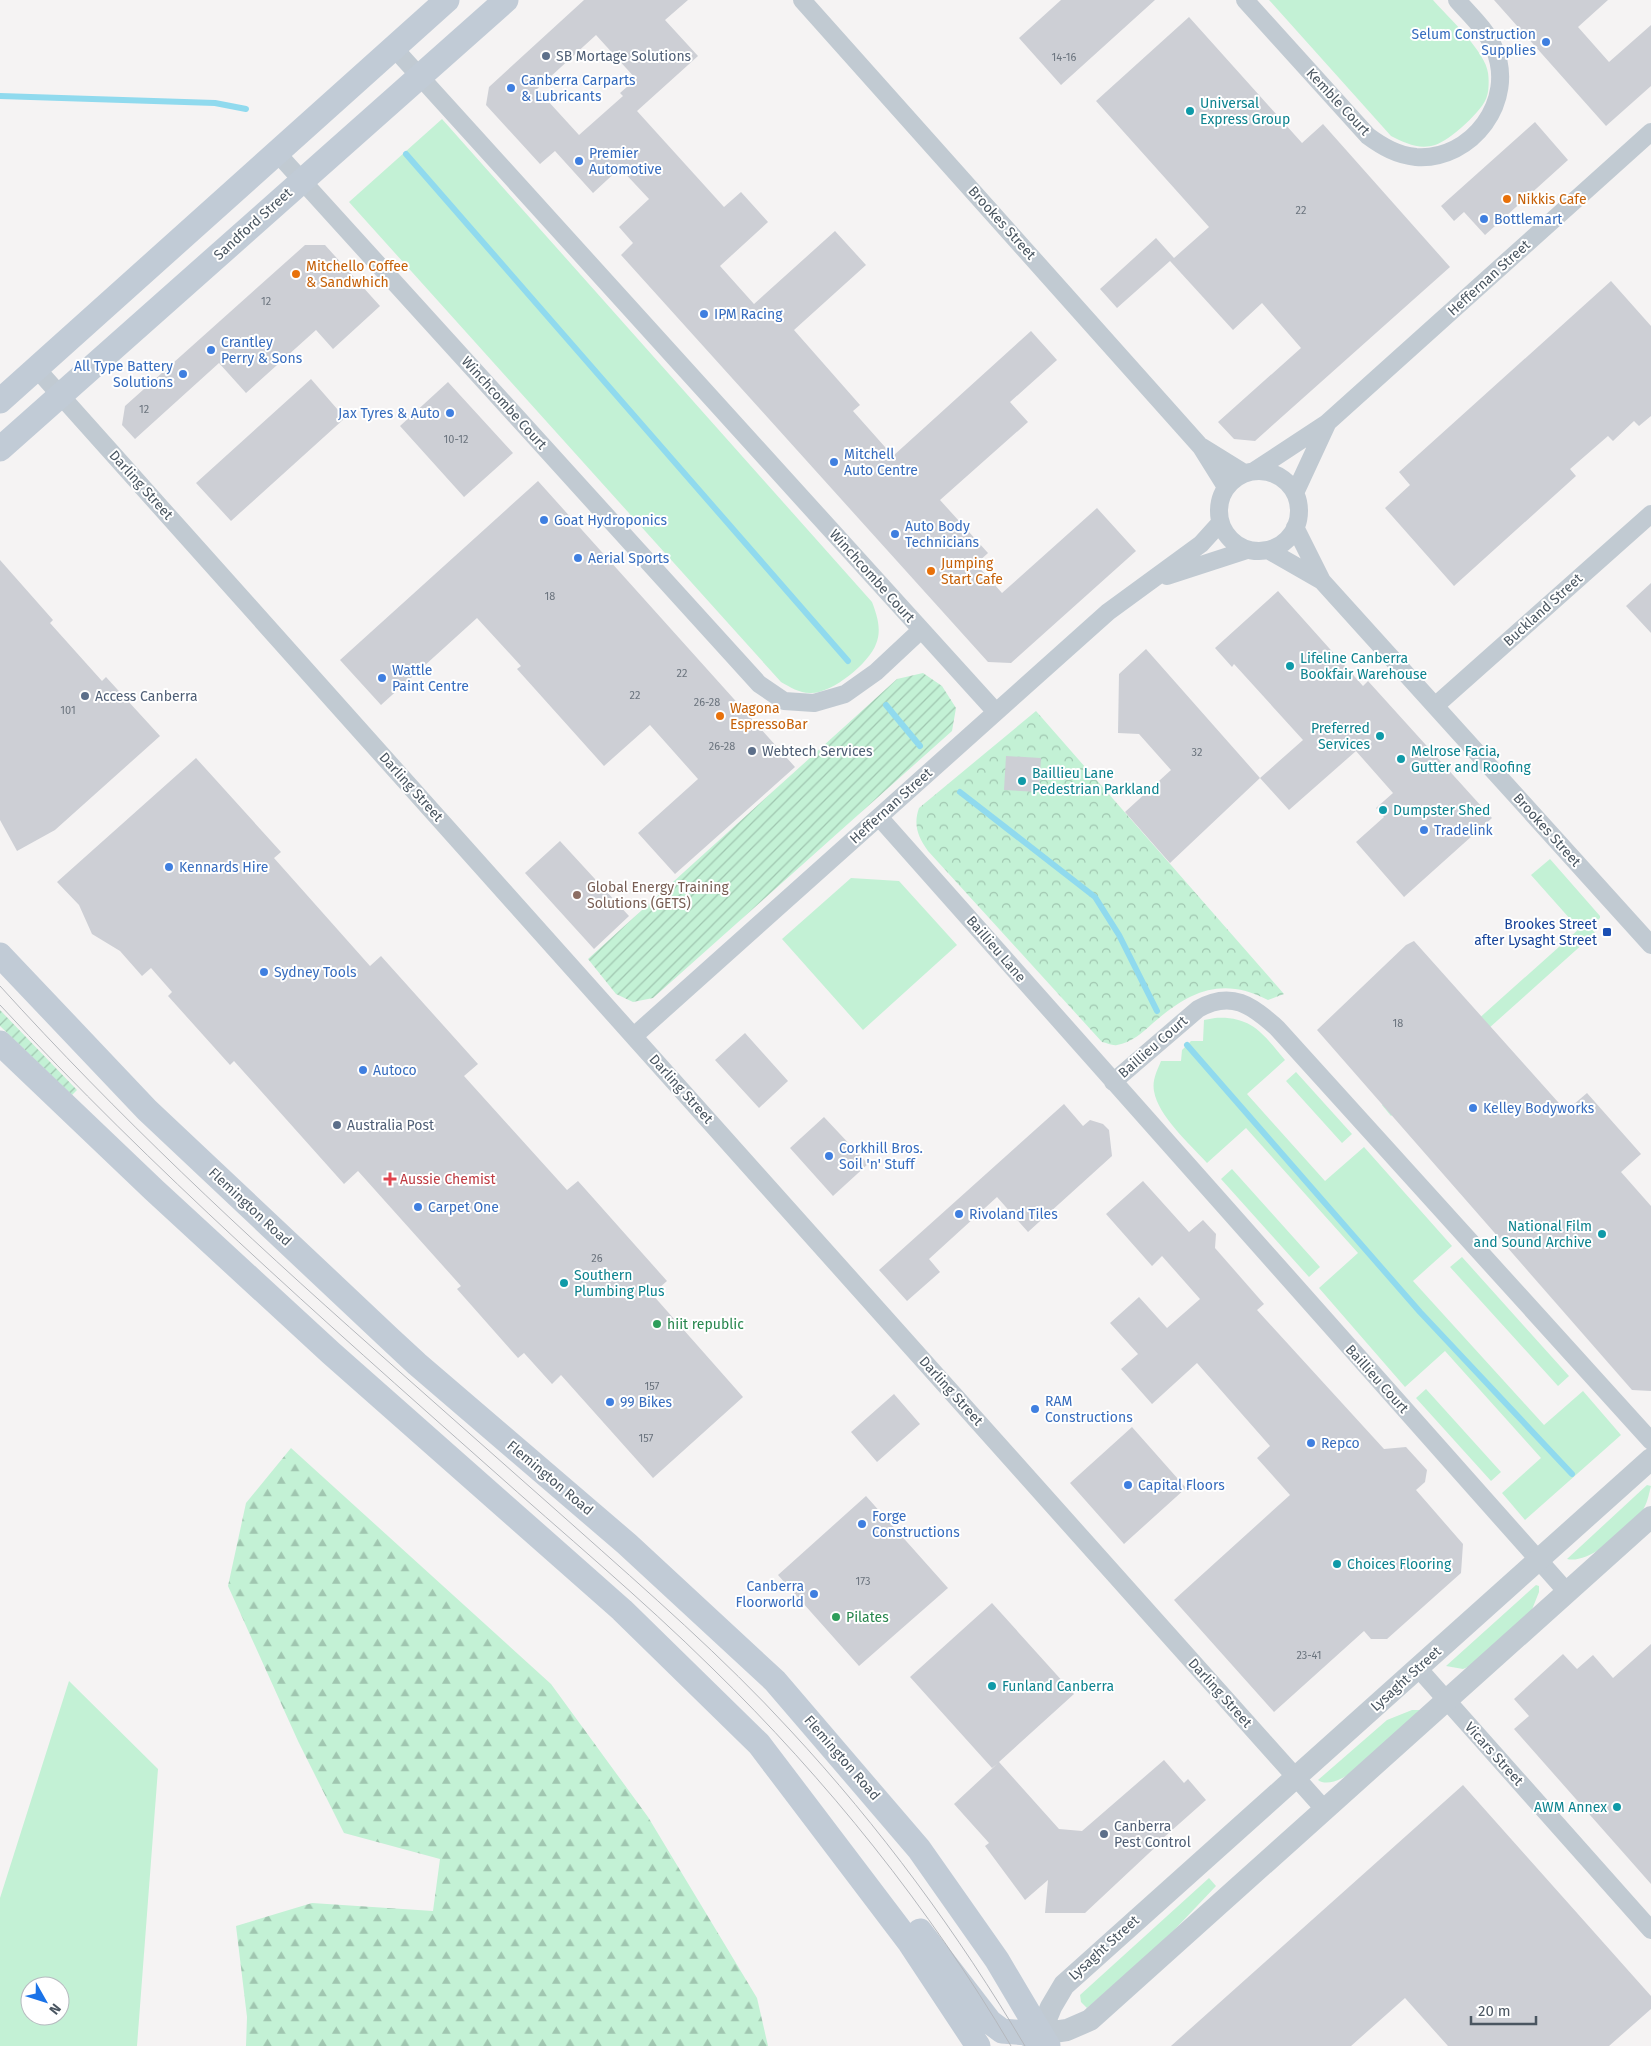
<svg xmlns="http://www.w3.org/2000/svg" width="1651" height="2046" viewBox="0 0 1651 2046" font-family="'Fira Sans',sans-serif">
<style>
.grass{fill:#c3f1d5;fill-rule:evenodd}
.forest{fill:url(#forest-firs)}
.park{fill:url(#park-crowns)}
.garden{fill:url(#garden-furrows)}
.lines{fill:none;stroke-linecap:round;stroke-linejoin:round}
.stream{stroke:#90daee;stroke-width:6}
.building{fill:#cdcfd5;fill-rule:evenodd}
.minor{stroke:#c1cad2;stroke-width:18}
.tertiary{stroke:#c1cad2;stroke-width:22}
.secondary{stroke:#c1cbd6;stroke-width:25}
.tram{stroke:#b5b8bd;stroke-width:1}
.shop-dot{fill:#3f7fe0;stroke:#fff;stroke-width:2}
.service-dot{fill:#5c6f8a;stroke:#fff;stroke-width:2}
.culture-dot{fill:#0f9aa8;stroke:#fff;stroke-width:2}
.food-dot{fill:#e8710a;stroke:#fff;stroke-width:2}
.education-dot{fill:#8d6e63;stroke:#fff;stroke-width:2}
.transit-dot{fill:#1a4fb4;stroke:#fff;stroke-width:2}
.health-dot{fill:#e0444e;stroke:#fff;stroke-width:2}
.leisure-dot{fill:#2e9e5b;stroke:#fff;stroke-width:2}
.labels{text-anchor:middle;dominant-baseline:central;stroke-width:4;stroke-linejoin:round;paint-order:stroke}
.number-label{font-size:11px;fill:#6b747e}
.shop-label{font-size:14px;fill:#366cbe;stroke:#fff;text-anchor:start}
.service-label{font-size:14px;fill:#4e5e75;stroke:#fff;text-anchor:start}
.street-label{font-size:14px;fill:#4a5661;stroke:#fff}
.culture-label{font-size:14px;fill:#0d838f;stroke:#fff;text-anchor:start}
.food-label{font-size:14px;fill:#c56008;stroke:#fff;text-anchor:start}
.education-label{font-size:14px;fill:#785e54;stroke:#fff;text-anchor:start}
.transit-label{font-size:14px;fill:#164399;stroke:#fff;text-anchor:end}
.health-label{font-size:14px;fill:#be3a42;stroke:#fff;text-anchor:start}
.leisure-label{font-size:14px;fill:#27864d;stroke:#fff;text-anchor:start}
</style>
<defs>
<pattern id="forest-firs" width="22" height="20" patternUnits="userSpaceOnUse" patternTransform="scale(1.25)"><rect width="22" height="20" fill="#c3f1d5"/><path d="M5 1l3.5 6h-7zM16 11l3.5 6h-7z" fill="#a0c6b0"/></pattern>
<pattern id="park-crowns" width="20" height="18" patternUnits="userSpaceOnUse" patternTransform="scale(1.25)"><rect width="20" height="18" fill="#c3f1d5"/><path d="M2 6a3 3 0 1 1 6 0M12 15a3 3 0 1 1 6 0" fill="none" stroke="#a0c6b0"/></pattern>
<pattern id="garden-furrows" width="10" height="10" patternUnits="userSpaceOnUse" patternTransform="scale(1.25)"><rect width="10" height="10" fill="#c3f1d5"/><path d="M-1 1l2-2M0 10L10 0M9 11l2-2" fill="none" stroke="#a0c6b0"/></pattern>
</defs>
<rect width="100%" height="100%" fill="#f5f3f3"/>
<path class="grass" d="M 1269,0 L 1433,0 C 1448,17 1486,52 1488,73 C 1489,79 1489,90 1487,96 C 1484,110 1449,141 1435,145 C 1419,150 1405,143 1391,136 Z
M 442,119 L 872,602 C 877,615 882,630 876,644 C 869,663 832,694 810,693 C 799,693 790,687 781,682 L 349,202 Z
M 1550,859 L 1600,916 L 1600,918 L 1590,927 L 1595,933 L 1391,1116 L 1382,1105 L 1579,929 L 1531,875 Z
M 851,878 L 899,881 L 957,945 L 863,1030 L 782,939 Z
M 1215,1018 C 1252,1016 1263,1034 1285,1060 L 1247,1094 L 1325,1181 L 1364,1147 L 1452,1246 L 1413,1281 L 1544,1425 L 1583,1391 L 1621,1435 L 1525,1520 L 1502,1493 L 1541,1458 L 1445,1351 L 1405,1387 L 1319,1288 L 1358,1253 L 1246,1128 L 1207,1163 C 1190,1144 1158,1116 1154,1091 C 1152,1080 1157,1071 1161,1061 L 1181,1061 L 1182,1050 L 1191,1041 L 1203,1041 L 1204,1020 Z
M 1296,1072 L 1352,1134 L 1342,1143 L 1286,1081 Z
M 1232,1169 L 1320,1267 L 1309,1277 L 1221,1179 Z
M 1462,1257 L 1569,1376 L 1558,1386 L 1450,1267 Z
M 1426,1389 L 1501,1472 L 1491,1481 L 1416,1398 Z
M 1647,1485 L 1651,1486 C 1649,1493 1648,1501 1644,1508 C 1634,1526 1589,1565 1567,1559 Z
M 1536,1585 L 1539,1586 L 1539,1592 L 1531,1612 L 1473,1665 L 1463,1669 L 1446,1666 Z
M 69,1681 L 158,1769 L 137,2046 L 0,2046 L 0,1898 ZM 30,1986 L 60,1986 L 60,2016 L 30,2016 Z
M 1412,1710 L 1420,1710 C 1404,1726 1341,1797 1318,1780 L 1387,1720 Z
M 1209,1878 L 1216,1886 L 1160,1945 L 1087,2008 L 1081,2002 L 1080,1995 Z"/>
<path class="forest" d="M 291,1448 L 551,1684 L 648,1817 L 757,1998 L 768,2046 L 246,2046 L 247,2017 L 236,1926 L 312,1903 L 433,1911 L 440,1859 L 344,1833 L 298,1741 L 228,1586 L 246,1503 Z"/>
<path class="park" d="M 1036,711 L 1284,994 L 1268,1000 C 1222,976 1190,991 1153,1023 C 1143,1032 1131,1043 1117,1045 C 1113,1046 1107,1043 1102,1042 L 928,851 C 918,837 913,825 919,808 Z"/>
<path class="garden" d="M 923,673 L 942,686 L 956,708 L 952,731 L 653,998 L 633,1002 L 616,994 L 588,959 L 897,679 Z
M 0,1010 L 77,1090 L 72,1095 L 0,1026 Z"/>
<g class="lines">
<path class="stream" d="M 0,96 L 215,103 L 246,109
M 406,154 L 848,661
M 886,705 L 920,746
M 960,792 L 1095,897 L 1119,935 L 1157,1011
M 1187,1045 L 1420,1312 L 1572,1474"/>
</g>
<path class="building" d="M 584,0 L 688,0 L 665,20 L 698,56 L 637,111 L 724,207 L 741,192 L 768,222 L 720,266 L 754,304 L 835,231 L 866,265 L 794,330 L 860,405 L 853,411 L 893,456 L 1031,331 L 1057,360 L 1010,402 L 1028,422 L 940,500 L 988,553 L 976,564 L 1002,593 L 1097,508 L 1136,551 L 1011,663 L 988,662 L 621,255 L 633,243 L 619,227 L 649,199 L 620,168 L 593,193 L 555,151 L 540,164 L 486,105 L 489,87 ZM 596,35 L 636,79 L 620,93 L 623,96 L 579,135 L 537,89 Z
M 1061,0 L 1155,0 L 1061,85 L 1019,38 Z
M 1494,0 L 1608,0 L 1578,27 L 1609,62 L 1651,25 L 1651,86 L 1606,126 Z
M 1189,17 L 1302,143 L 1323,124 L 1450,267 L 1255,441 L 1234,439 L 1218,422 L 1301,348 L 1262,303 L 1233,330 L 1170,261 L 1117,308 L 1100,289 L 1156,238 L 1174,258 L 1209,227 L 1096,101 Z
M 1535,122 L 1568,160 L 1485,235 L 1464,212 L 1454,221 L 1441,206 Z
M 305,245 L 325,245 L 380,306 L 333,349 L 316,330 L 246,393 L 219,363 L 135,439 L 122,425 L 125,406 Z
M 1611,281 L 1651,326 L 1651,416 L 1639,426 L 1634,421 L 1613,441 L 1608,436 L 1570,469 L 1576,476 L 1454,586 L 1385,508 L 1410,485 L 1399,472 Z
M 311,379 L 345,418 L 231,521 L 196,483 Z
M 448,382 L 513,453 L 464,497 L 400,426 Z
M 538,481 L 795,767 L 675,874 L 638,833 L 698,779 L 650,725 L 604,766 L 517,669 L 521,666 L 477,618 L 381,705 L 340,660 Z
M 0,560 L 53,620 L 50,623 L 102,681 L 106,677 L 160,736 L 55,830 L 17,851 L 0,820 Z
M 1651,583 L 1651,633 L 1626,606 Z
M 1278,591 L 1363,686 L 1368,681 L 1492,818 L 1404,897 L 1356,842 L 1384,817 L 1376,808 L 1393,793 L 1356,751 L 1289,810 L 1260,778 L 1303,740 L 1234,664 L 1232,667 L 1215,648 Z
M 1146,649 L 1260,778 L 1170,863 L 1125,812 L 1171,770 L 1139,734 L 1118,733 L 1119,674 Z
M 1006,756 L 1041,758 L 1039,792 L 1004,790 Z
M 196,758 L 281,852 L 274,858 L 370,966 L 381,956 L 478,1064 L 464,1076 L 567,1190 L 578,1181 L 667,1281 L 652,1294 L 743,1397 L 653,1478 L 561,1375 L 552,1384 L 524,1353 L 518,1358 L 457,1289 L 461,1286 L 358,1171 L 344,1184 L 234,1061 L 230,1065 L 168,996 L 172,992 L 151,968 L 142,976 L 120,951 L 92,934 L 79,905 L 57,882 Z
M 560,841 L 629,916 L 594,949 L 525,873 Z
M 1414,941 L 1566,1111 L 1587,1093 L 1641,1154 L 1621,1172 L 1651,1206 L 1651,1391 L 1632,1390 L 1317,1030 L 1406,945 Z
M 745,1033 L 788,1081 L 759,1108 L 715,1060 Z
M 1064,1104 L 1083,1126 L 1090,1120 L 1103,1124 L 1109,1130 L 1112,1156 L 1028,1232 L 997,1197 L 929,1259 L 940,1272 L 907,1301 L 879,1270 Z
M 824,1117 L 868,1164 L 833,1196 L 790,1148 Z
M 1143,1181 L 1189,1232 L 1203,1220 L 1216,1234 L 1215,1248 L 1264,1304 L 1257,1310 L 1384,1449 L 1406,1447 L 1427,1470 L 1425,1482 L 1416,1490 L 1463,1544 L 1461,1573 L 1387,1639 L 1371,1639 L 1364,1631 L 1274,1712 L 1174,1600 L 1290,1495 L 1257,1458 L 1270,1446 L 1197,1363 L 1152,1404 L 1121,1369 L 1138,1354 L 1110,1323 L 1139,1297 L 1167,1328 L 1200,1299 L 1162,1256 L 1152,1266 L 1106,1214 Z
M 894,1394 L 920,1424 L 877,1462 L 851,1432 Z
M 1132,1427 L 1186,1488 L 1124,1544 L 1070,1483 Z
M 866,1496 L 948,1588 L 859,1666 L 778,1575 Z
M 992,1603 L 1074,1694 L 999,1762 L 1059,1829 L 1082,1831 L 1164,1760 L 1184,1783 L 1188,1779 L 1206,1800 L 1162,1839 L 1163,1840 L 1085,1913 L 1045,1913 L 1048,1880 L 1025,1900 L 985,1846 L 989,1843 L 954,1804 L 997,1764 L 992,1768 L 910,1677 Z
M 1651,1644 L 1651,1884 L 1514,1729 L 1529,1716 L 1514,1699 L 1563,1654 L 1577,1669 L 1593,1655 L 1613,1678 Z
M 1463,1785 L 1651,1996 L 1651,2009 L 1609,2046 L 1448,2046 L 1405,1998 L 1351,2046 L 1171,2046 Z"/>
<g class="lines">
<path class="minor" d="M 802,0 L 1201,447 L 1226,487
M 1245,0 L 1368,136 C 1383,147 1397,155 1416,157 C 1472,161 1517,100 1494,48 C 1486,29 1470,15 1457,0
M 394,48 L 996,712
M 277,153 L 759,684 L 784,701 L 814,703 L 845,694 L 876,672 L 921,630
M 36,368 L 1325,1810
M 1202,447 L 1244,473
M 1254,471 L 1327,423 L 1651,132
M1219 511a40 40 0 1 1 80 0a40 40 0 1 1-80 0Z
M 1295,493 L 1327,424
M 1295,527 L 1322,581 L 1651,945
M 1268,550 L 1322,581
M 1167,576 L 1247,550
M 1435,706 L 1651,514
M 879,817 L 1567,1592
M 634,1036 L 1108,612 L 1201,544 L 1220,523
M 1113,1082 L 1198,1009 C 1231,990 1252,1005 1277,1028 L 1651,1441
M 1418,1668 L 1651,1930"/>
<path class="tertiary" d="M 1651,1459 L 1064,1985 L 1051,2007 L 1040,2034 L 1067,2030 L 1090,2020 L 1651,1517"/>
<path class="secondary" d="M 0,401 L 447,0
M 0,449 L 506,0
M 0,955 L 147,1110 L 389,1338 L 417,1364 L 627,1544 L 775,1681 L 919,1849 L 997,1960 L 1048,2046
M 0,1043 L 154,1190 L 331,1353 L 622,1610 L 759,1744 L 910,1943 L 978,2046
M 920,1931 L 990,2022 L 1002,2031 L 1040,2034 L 1035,2045"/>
<path class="tram" d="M 0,986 C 117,1115 243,1233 374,1349 C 441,1408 507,1467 574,1526 C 648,1592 723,1657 790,1730 C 880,1827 958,1933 1025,2046
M 0,1005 C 153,1170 321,1318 489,1467 C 564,1534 641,1598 712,1668 C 827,1780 929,1907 1011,2046"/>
</g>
<g class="shop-dot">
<circle cx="1546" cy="42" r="5"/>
<circle cx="511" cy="88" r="5"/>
<circle cx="579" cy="161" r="5"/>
<circle cx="1484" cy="219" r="5"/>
<circle cx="704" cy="314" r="5"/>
<circle cx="211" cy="350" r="5"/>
<circle cx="183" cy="374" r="5"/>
<circle cx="450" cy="413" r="5"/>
<circle cx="834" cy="462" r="5"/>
<circle cx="544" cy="520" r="5"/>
<circle cx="895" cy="534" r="5"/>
<circle cx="578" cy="558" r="5"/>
<circle cx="382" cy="678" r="5"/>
<circle cx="1424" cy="830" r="5"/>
<circle cx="169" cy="867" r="5"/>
<circle cx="264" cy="972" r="5"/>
<circle cx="363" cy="1070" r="5"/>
<circle cx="1473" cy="1108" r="5"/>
<circle cx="829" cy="1156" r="5"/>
<circle cx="418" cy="1207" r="5"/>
<circle cx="959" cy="1214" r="5"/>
<circle cx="610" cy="1402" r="5"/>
<circle cx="1035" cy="1409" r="5"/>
<circle cx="1311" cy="1443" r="5"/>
<circle cx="1128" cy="1485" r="5"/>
<circle cx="862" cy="1524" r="5"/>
<circle cx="814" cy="1594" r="5"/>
</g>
<g class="service-dot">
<circle cx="546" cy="56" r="5"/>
<circle cx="85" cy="696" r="5"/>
<circle cx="752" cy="751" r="5"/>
<circle cx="337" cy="1125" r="5"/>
<circle cx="1104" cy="1834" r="5"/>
</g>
<g class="culture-dot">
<circle cx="1190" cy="111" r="5"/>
<circle cx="1290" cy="666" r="5"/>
<circle cx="1380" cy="736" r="5"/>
<circle cx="1401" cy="759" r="5"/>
<circle cx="1022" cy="781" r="5"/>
<circle cx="1383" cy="810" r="5"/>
<circle cx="1602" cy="1234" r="5"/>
<circle cx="564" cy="1283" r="5"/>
<circle cx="1337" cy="1564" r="5"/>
<circle cx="992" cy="1686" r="5"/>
<circle cx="1617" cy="1807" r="5"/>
</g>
<g class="food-dot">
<circle cx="1507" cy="199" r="5"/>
<circle cx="296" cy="274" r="5"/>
<circle cx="931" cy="571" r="5"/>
<circle cx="720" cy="716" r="5"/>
</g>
<circle class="education-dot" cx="577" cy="895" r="5"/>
<rect class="transit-dot" x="1602" y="927" width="10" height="10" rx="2.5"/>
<path class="health-dot" d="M387.5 1171.5h5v5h5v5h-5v5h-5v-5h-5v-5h5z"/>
<g class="leisure-dot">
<circle cx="657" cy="1324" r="5"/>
<circle cx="836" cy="1617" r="5"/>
</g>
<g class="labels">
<g class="number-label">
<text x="1064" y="57">14-16</text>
<text x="1301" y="210">22</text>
<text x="266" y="301">12</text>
<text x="144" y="409">12</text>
<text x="456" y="439">10-12</text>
<text x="550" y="596">18</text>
<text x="682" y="673">22</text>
<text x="635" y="695">22</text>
<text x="707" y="702">26-28</text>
<text x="68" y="710">101</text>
<text x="722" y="746">26-28</text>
<text x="1197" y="752">32</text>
<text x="1398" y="1023">18</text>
<text x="597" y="1258">26</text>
<text x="652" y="1386">157</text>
<text x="646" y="1438">157</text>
<text x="863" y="1581">173</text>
<text x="1309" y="1655">23-41</text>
</g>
<g class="shop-label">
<text x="1536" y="34" text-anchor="end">Selum Construction<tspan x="1536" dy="16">Supplies</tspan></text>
<text x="521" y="80">Canberra Carparts<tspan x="521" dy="16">&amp; Lubricants</tspan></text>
<text x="589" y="153">Premier<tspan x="589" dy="16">Automotive</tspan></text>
<text x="1494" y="219">Bottlemart</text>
<text x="714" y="314">IPM Racing</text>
<text x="221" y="342">Crantley<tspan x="221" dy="16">Perry &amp; Sons</tspan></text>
<text x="173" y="366" text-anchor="end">All Type Battery<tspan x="173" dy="16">Solutions</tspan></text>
<text x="440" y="413" text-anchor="end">Jax Tyres &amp; Auto</text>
<text x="844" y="454">Mitchell<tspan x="844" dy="16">Auto Centre</tspan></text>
<text x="554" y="520">Goat Hydroponics</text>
<text x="905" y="526">Auto Body<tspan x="905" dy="16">Technicians</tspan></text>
<text x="588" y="558">Aerial Sports</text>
<text x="392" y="670">Wattle<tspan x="392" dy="16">Paint Centre</tspan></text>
<text x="1434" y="830">Tradelink</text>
<text x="179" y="867">Kennards Hire</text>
<text x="274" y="972">Sydney Tools</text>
<text x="373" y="1070">Autoco</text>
<text x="1483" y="1108">Kelley Bodyworks</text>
<text x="839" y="1148">Corkhill Bros.<tspan x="839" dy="16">Soil 'n' Stuff</tspan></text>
<text x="428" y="1207">Carpet One</text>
<text x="969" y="1214">Rivoland Tiles</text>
<text x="1045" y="1401">RAM<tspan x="1045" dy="16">Constructions</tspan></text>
<text x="620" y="1402">99 Bikes</text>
<text x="1321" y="1443">Repco</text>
<text x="1138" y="1485">Capital Floors</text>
<text x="872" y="1516">Forge<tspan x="872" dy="16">Constructions</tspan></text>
<text x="804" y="1586" text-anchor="end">Canberra<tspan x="804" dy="16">Floorworld</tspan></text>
</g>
<g class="service-label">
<text x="556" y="56">SB Mortage Solutions</text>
<text x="95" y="696">Access Canberra</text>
<text x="762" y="751">Webtech Services</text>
<text x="347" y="1125">Australia Post</text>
<text x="1114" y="1826">Canberra<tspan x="1114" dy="16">Pest Control</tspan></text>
</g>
<g class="street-label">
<text transform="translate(1338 102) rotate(47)">Kemble Court</text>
<text transform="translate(1002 223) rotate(48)">Brookes Street</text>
<text transform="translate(253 224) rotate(-42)">Sandford Street</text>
<text transform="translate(1489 278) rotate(-42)">Heffernan Street</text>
<text transform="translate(504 403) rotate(48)">Winchcombe Court</text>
<text transform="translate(141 485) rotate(48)">Darling Street</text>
<text transform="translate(872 576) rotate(48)">Winchcombe Court</text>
<text transform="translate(1543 610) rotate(-42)">Buckland Street</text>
<text transform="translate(411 787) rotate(48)">Darling Street</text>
<text transform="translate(891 806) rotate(-42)">Heffernan Street</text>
<text transform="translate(1547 830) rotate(48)">Brookes Street</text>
<text transform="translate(996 949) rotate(49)">Baillieu Lane</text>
<text transform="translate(1153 1047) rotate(-41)">Baillieu Court</text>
<text transform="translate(681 1089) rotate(48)">Darling Street</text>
<text transform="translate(250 1207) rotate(43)">Flemington Road</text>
<text transform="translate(1377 1379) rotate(48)">Baillieu Court</text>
<text transform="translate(951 1391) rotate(48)">Darling Street</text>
<text transform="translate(550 1478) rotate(40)">Flemington Road</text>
<text transform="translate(1406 1679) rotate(-42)">Lysaght Street</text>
<text transform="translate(1220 1693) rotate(48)">Darling Street</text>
<text transform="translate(1494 1754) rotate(48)">Vicars Street</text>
<text transform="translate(842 1758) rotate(49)">Flemington Road</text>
<text transform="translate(1104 1948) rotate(-42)">Lysaght Street</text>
</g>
<g class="culture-label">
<text x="1200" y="103">Universal<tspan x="1200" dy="16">Express Group</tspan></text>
<text x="1300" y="658">Lifeline Canberra<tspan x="1300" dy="16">Bookfair Warehouse</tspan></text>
<text x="1370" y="728" text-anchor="end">Preferred<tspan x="1370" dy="16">Services</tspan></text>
<text x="1411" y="751">Melrose Facia,<tspan x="1411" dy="16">Gutter and Roofing</tspan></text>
<text x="1032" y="773">Baillieu Lane<tspan x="1032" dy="16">Pedestrian Parkland</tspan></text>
<text x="1393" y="810">Dumpster Shed</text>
<text x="1592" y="1226" text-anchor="end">National Film<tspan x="1592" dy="16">and Sound Archive</tspan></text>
<text x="574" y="1275">Southern<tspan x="574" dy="16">Plumbing Plus</tspan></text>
<text x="1347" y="1564">Choices Flooring</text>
<text x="1002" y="1686">Funland Canberra</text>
<text x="1607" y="1807" text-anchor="end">AWM Annex</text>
</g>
<g class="food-label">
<text x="1517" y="199">Nikkis Cafe</text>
<text x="306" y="266">Mitchello Coffee<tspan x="306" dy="16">&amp; Sandwhich</tspan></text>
<text x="941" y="563">Jumping<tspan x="941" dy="16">Start Cafe</tspan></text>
<text x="730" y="708">Wagona<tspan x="730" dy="16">EspressoBar</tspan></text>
</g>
<g class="education-label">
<text x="587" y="887">Global Energy Training<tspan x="587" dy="16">Solutions (GETS)</tspan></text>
</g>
<g class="transit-label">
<text x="1597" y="924">Brookes Street<tspan x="1597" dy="16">after Lysaght Street</tspan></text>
</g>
<g class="health-label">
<text x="400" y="1179">Aussie Chemist</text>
</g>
<g class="leisure-label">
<text x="667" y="1324">hiit republic</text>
<text x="846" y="1617">Pilates</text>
</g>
</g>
<g transform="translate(45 2001) rotate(129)"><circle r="24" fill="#ffffff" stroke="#b7bbc0"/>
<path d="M0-4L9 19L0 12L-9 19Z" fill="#1a73e8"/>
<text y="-8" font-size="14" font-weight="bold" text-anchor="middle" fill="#4a5661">N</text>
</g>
<path d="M1471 2016v8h65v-8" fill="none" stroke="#4a5661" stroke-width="2.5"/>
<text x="1478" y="2016" font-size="15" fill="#4a5661" stroke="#ffffff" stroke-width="4" paint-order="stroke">20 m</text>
</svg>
